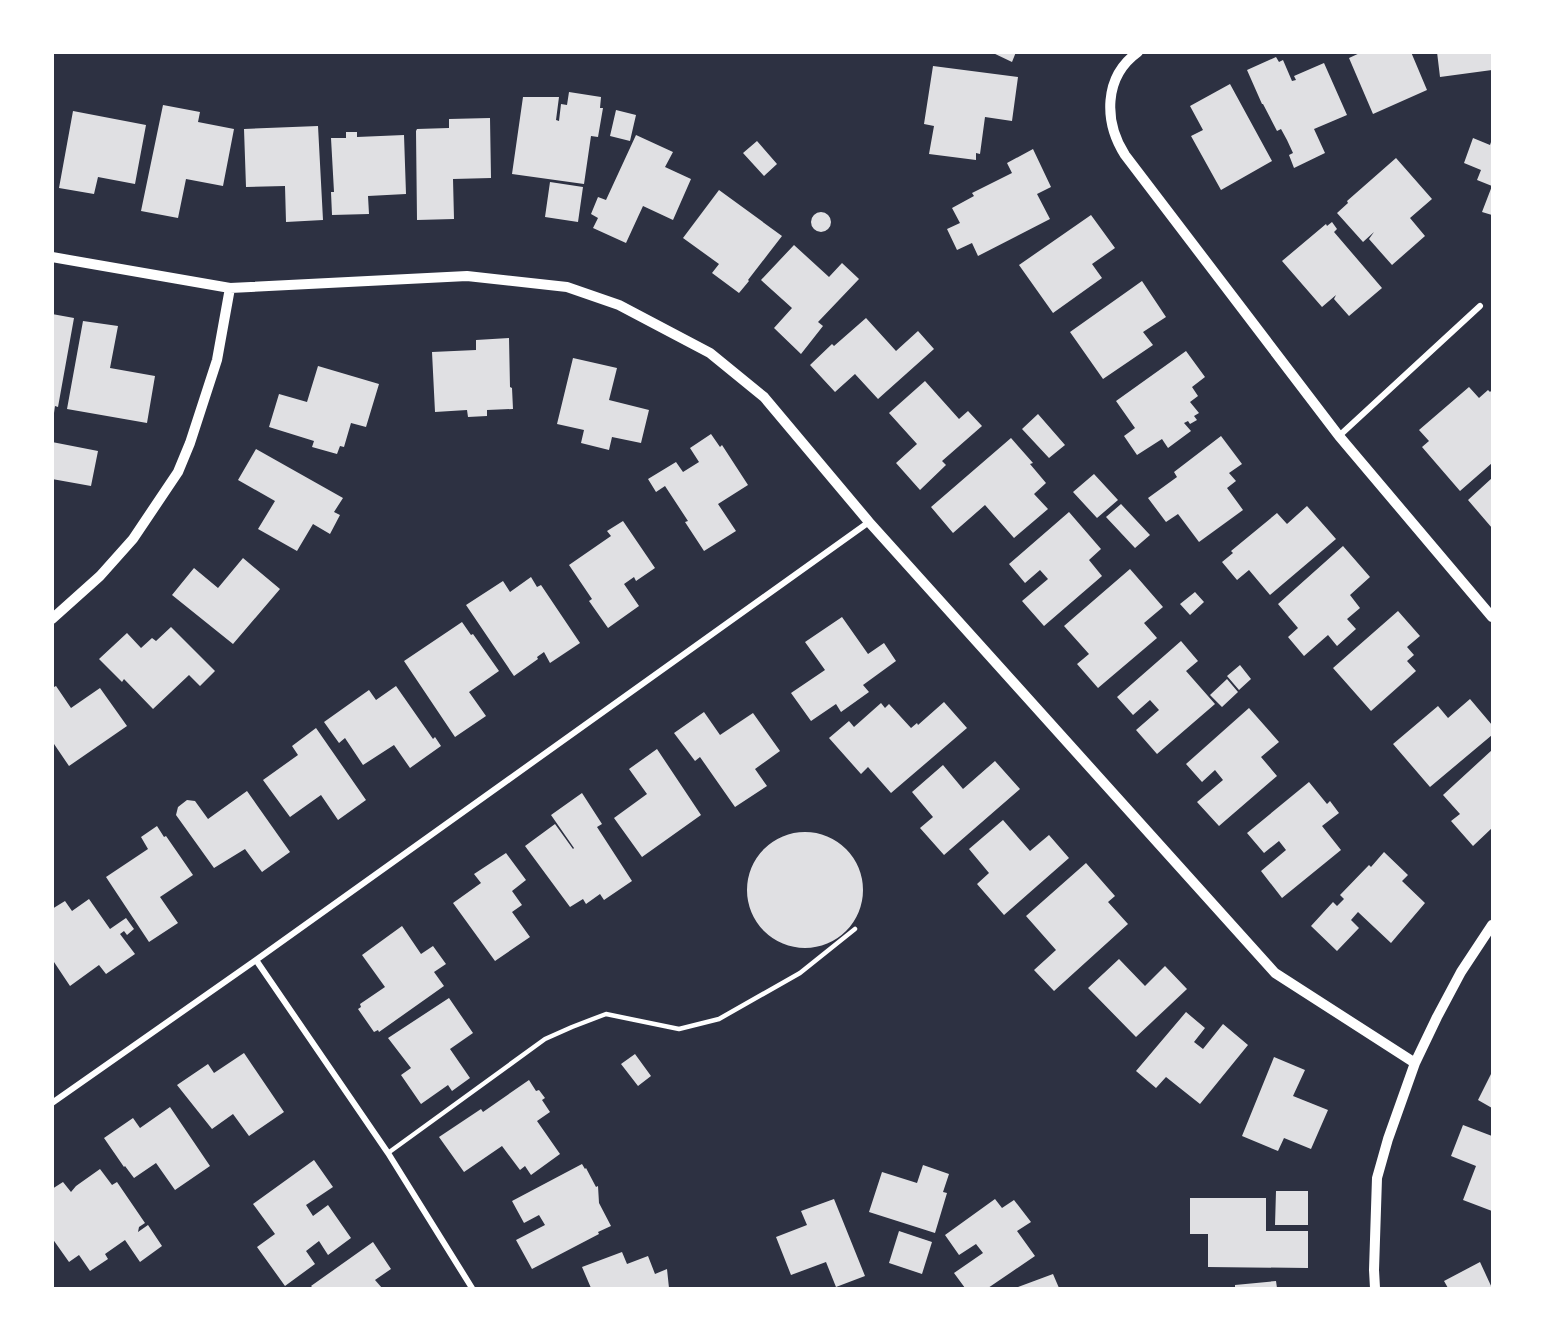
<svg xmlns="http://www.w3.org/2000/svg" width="1545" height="1341" viewBox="0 0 1545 1341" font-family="Roboto,sans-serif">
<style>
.building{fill:#e0e0e3}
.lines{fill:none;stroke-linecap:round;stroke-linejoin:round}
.service{stroke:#fff;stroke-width:4.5}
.minor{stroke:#fff;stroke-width:6}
.tertiary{stroke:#fff;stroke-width:10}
</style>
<rect width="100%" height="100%" fill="#2d3142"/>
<path class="building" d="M 991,52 L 1016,52 L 1012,62 Z
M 1362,52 L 1411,52 L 1427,90 L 1373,114 L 1349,58 Z
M 1437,52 L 1492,52 L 1492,70 L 1440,77 Z
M 1276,57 L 1279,62 L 1283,60 L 1292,81 L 1296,80 L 1294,76 L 1324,63 L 1347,115 L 1314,129 L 1325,153 L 1294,168 L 1289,155 L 1293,153 L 1287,140 L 1281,129 L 1277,131 L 1263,104 L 1262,104 L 1247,70 Z
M 933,66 L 1018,77 L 1012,121 L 985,117 L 980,154 L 976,153 L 976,160 L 929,154 L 934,126 L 924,124 Z
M 1230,84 L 1272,161 L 1221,190 L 1191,136 L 1203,130 L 1190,106 Z
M 569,92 L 601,97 L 600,108 L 603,108 L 598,137 L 591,136 L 584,184 L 512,174 L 523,97 L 559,97 L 556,120 L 559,121 L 561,104 L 567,105 Z
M 163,105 L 200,112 L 198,122 L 234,129 L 223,186 L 186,179 L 178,218 L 141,211 Z
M 616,110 L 636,115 L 630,141 L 610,136 Z
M 73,111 L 146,125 L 135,184 L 98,177 L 94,194 L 59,188 Z
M 490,118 L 491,178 L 453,179 L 454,219 L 417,220 L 416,131 L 417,129 L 449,128 L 449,119 Z
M 318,126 L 323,220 L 286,222 L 285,186 L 246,187 L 244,129 Z
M 346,132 L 357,132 L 357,137 L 404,135 L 406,194 L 368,196 L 369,214 L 332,215 L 331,192 L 334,192 L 331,138 L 346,138 Z
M 636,135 L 673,152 L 665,167 L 691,179 L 673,220 L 643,206 L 626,243 L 593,228 L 598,218 L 591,214 L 598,197 L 606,200 Z
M 1473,138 L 1490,145 L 1492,139 L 1492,215 L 1482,212 L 1492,186 L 1477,180 L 1481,170 L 1464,163 Z
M 757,141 L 777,164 L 764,176 L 743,153 Z
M 1033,149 L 1051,187 L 1037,194 L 1050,219 L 978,256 L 972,243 L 957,250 L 947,229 L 960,223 L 952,208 L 974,196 L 972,193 L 1012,173 L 1007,163 Z
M 1396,158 L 1432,199 L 1410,218 L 1425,236 L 1392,265 L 1369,239 L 1374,232 L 1363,242 L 1337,213 L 1348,203 L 1347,201 Z
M 550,182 L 583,187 L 578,222 L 545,217 Z
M 719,190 L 782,236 L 748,280 L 749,281 L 739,293 L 712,273 L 719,264 L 683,238 Z
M811 222a10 10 0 1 1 20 0a10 10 0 1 1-20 0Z
M 1091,215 L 1115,248 L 1092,264 L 1102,278 L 1053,313 L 1019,265 Z
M 1332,222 L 1337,229 L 1334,232 L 1382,288 L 1349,316 L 1334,299 L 1336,295 L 1322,307 L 1282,261 L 1326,224 L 1327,226 Z
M 794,245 L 829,277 L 842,263 L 859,279 L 818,322 L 823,326 L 801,354 L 774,328 L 792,308 L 761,280 Z
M 1142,281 L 1166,317 L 1143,332 L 1153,345 L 1103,379 L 1070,332 Z
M 52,314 L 74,318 L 58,407 L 55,406 L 54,413 Z
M 866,318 L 896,351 L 918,331 L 934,349 L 878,399 L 855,374 L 835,392 L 810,365 L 832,344 L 834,346 Z
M 83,321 L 118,326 L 110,368 L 155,376 L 147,423 L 67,409 Z
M 509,338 L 510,387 L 512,388 L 513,409 L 487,410 L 487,416 L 468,417 L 467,410 L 435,412 L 432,352 L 476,350 L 476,340 Z
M 1186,351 L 1205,377 L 1192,387 L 1198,396 L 1190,402 L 1199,413 L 1194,416 L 1197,420 L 1190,424 L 1188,421 L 1184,423 L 1191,431 L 1168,448 L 1162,439 L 1137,455 L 1124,436 L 1135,428 L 1116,401 Z
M 573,358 L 617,368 L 609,400 L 649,410 L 641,443 L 612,437 L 609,450 L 581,443 L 584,430 L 557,424 Z
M 318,366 L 379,384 L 366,427 L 351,423 L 344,447 L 340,446 L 337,454 L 312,447 L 314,441 L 269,427 L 279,394 L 307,402 Z
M 925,381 L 959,419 L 968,411 L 982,426 L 942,461 L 946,465 L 920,490 L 896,463 L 917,444 L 889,413 Z
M 1469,387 L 1479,398 L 1488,390 L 1490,392 L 1492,390 L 1492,463 L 1460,491 L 1422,447 L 1429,441 L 1419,430 Z
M 1038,414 L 1065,445 L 1049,458 L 1022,429 Z
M 711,434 L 720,447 L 722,445 L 748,485 L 718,504 L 736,531 L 704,551 L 685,522 L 688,521 L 665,486 L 656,492 L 648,479 L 676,462 L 683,472 L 699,462 L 690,448 Z
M 1221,436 L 1242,464 L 1229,473 L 1236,481 L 1227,488 L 1243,510 L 1199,542 L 1178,514 L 1166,522 L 1148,498 L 1177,477 L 1174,472 Z
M 1011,438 L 1033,463 L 1030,464 L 1046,483 L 1034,494 L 1048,509 L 1014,538 L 985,505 L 953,533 L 931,507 Z
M 52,442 L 98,451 L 91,486 L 52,479 Z
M 256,449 L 343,498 L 334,512 L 340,515 L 330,534 L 313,524 L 297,551 L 258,529 L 275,501 L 238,480 Z
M 1094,474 L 1118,500 L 1097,518 L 1073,492 Z
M 1492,478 L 1492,528 L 1468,500 Z
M 1121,504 L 1150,535 L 1135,548 L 1106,517 Z
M 1307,506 L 1336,539 L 1270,595 L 1249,570 L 1237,580 L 1222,562 L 1233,553 L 1231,551 L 1277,513 L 1287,524 Z
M 1069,512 L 1101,549 L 1089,560 L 1102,576 L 1044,626 L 1022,601 L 1048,579 L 1040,570 L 1025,583 L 1009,564 Z
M 623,521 L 655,568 L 636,581 L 634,577 L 624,584 L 639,606 L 608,628 L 589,601 L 592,599 L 569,565 L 611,536 L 607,531 Z
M 1343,546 L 1370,577 L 1350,595 L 1360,608 L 1347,619 L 1356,629 L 1337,646 L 1328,635 L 1304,656 L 1288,637 L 1298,628 L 1278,604 Z
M 243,558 L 280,589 L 233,644 L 172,595 L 194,568 L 218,588 Z
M 1130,569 L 1163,607 L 1144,623 L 1157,638 L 1098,688 L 1077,664 L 1089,654 L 1064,626 Z
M 531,577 L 537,587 L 541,585 L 580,643 L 550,663 L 544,652 L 537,657 L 538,659 L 514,676 L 466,605 L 503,581 L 510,592 Z
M 1195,592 L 1204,602 L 1190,615 L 1180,604 Z
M 1398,611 L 1420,636 L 1407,647 L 1414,655 L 1407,661 L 1416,671 L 1371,711 L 1333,668 Z
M 842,617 L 868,654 L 884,643 L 896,661 L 863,685 L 869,692 L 841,712 L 836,704 L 811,721 L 791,693 L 825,670 L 805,642 Z
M 462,622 L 471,635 L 473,634 L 499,671 L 469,692 L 486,716 L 455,737 L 404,661 Z
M 171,627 L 215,671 L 200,686 L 189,675 L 153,709 L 124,679 L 122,682 L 99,659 L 127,633 L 141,648 L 152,638 L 156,641 Z
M 1181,641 L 1198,661 L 1186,671 L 1215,704 L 1157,754 L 1136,730 L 1159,710 L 1150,700 L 1133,715 L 1117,697 Z
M 1240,665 L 1251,679 L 1239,690 L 1227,676 Z
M 1227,679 L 1238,692 L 1222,707 L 1210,695 Z
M 56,686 L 71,708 L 100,688 L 127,726 L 69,766 L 52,741 L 52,688 Z
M 396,686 L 433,739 L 435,737 L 441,746 L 410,768 L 394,745 L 363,765 L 345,738 L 339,743 L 324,722 L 369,690 L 376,700 Z
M 1470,699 L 1492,725 L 1492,735 L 1430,787 L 1393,744 L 1438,706 L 1448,718 Z
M 944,702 L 967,728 L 891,793 L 868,767 L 861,774 L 829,738 L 849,721 L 854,727 L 881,703 L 885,708 L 889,704 L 911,728 L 917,723 L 918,725 Z
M 1249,708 L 1279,742 L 1261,757 L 1277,776 L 1219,826 L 1197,802 L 1223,780 L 1215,770 L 1202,782 L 1186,764 Z
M 704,712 L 720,735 L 753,713 L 780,751 L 755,769 L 767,786 L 735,807 L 700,757 L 695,761 L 674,733 Z
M 316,728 L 366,800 L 338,820 L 321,795 L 290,817 L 263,780 L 298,755 L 292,746 Z
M 657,749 L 701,815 L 642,857 L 614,818 L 647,794 L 629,769 Z
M 1492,750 L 1492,828 L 1473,846 L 1451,821 L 1460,814 L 1443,795 Z
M 995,761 L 1020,789 L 944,855 L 920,828 L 933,817 L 912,792 L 943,765 L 963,789 Z
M 1309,782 L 1327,804 L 1330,801 L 1339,813 L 1322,826 L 1341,850 L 1282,898 L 1261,871 L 1286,850 L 1279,841 L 1264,853 L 1247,833 Z
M 247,791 L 290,852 L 262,872 L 245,849 L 214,868 L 176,815 L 178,807 L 187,800 L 195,801 L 208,819 Z
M 582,793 L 602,824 L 597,827 L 632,881 L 604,900 L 600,894 L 586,904 L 583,899 L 570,907 L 525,846 L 555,824 L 573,849 L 574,848 L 551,815 Z
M 1003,820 L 1030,851 L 1049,835 L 1069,858 L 1004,915 L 977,884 L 989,873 L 969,849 Z
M 157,826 L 164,837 L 166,836 L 193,875 L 160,897 L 178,923 L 149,942 L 106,877 L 148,849 L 141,837 Z
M747 890a58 58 0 1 1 116 0a58 58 0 1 1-116 0Z
M 1384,852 L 1408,875 L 1402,881 L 1425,903 L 1391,943 L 1358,912 L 1351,920 L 1359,928 L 1337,951 L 1311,926 L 1333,902 L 1337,906 L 1344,899 L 1340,895 L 1369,865 L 1371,867 Z
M 506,853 L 526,880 L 512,891 L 522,905 L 512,912 L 530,937 L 495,961 L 453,903 L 481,883 L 474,874 Z
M 1086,863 L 1115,896 L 1108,902 L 1128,924 L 1054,991 L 1034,970 L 1056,950 L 1026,916 Z
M 89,899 L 110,929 L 126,918 L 134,929 L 127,935 L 124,931 L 120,934 L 135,954 L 106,974 L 99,965 L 70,986 L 52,959 L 52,909 L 65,901 L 72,911 Z
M 402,926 L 421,954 L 433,946 L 446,964 L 434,972 L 444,986 L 379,1032 L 378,1030 L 374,1032 L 358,1009 L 361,1007 L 360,1004 L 385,987 L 362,955 Z
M 1119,959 L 1145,986 L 1165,966 L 1187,989 L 1136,1037 L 1088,988 Z
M 449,998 L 473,1033 L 450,1049 L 470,1078 L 452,1091 L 448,1085 L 421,1104 L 401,1075 L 411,1068 L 388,1038 Z
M 1186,1012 L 1205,1028 L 1194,1042 L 1203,1049 L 1223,1024 L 1248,1045 L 1200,1104 L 1166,1077 L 1156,1088 L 1136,1071 Z
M 244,1053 L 284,1112 L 249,1136 L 233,1114 L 212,1129 L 177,1085 L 208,1064 L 214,1073 Z
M 635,1054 L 651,1076 L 638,1086 L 621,1064 Z
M 1274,1057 L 1305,1070 L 1293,1096 L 1328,1110 L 1311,1149 L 1284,1138 L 1278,1151 L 1242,1136 Z
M 1492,1072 L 1492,1108 L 1478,1100 Z
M 529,1080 L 536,1091 L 539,1090 L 545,1098 L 542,1100 L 550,1112 L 537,1121 L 560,1154 L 531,1175 L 525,1166 L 520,1170 L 502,1146 L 464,1172 L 439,1137 L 481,1109 L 483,1112 Z
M 170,1107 L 210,1166 L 175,1190 L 156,1163 L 134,1178 L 125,1166 L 124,1167 L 104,1138 L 133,1118 L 140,1128 Z
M 1463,1125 L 1492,1136 L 1492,1211 L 1463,1200 L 1476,1166 L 1451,1156 Z
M 314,1160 L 333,1187 L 306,1205 L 313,1216 L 328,1205 L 351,1238 L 328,1255 L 319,1241 L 306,1251 L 315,1264 L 285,1286 L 257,1247 L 275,1234 L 253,1204 Z
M 582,1164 L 585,1169 L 586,1168 L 596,1187 L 598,1186 L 599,1203 L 611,1226 L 598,1232 L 599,1234 L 532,1269 L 516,1240 L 545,1225 L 539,1215 L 524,1223 L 512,1201 Z
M 923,1165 L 949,1174 L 943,1192 L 947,1193 L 935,1233 L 869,1212 L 882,1172 L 917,1183 Z
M 100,1169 L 112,1185 L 117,1182 L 145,1223 L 139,1227 L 138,1232 L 148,1225 L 162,1246 L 140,1262 L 125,1240 L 105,1254 L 108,1259 L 90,1271 L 79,1255 L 69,1262 L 52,1238 L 52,1189 L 63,1182 L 71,1192 L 76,1186 Z
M 1276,1191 L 1308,1191 L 1308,1225 L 1275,1225 Z
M 1190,1198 L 1266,1198 L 1266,1231 L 1308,1231 L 1308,1268 L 1208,1267 L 1208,1234 L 1190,1234 Z
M 834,1199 L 865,1276 L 836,1287 L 826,1262 L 791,1275 L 776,1237 L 807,1225 L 801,1211 Z
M 995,1199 L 1002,1208 L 1014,1200 L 1031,1222 L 1017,1231 L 1035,1256 L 988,1288 L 965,1288 L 954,1273 L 983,1253 L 976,1244 L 959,1255 L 945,1235 Z
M 899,1231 L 932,1242 L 922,1274 L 889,1263 Z
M 373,1242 L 391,1269 L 375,1280 L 382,1288 L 313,1288 L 311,1286 Z
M 622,1252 L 627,1264 L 648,1256 L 655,1274 L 667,1269 L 669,1288 L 591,1288 L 582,1267 Z
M 1480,1262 L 1492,1288 L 1448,1288 L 1444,1281 Z
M 1053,1274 L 1059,1288 L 1015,1288 Z
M 1276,1281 L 1277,1288 L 1235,1288 L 1235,1285 Z"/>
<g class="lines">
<path class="service" d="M 388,1153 L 545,1039 L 572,1027 L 606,1014 L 679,1029 L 719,1019 L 800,973 L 855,929"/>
<path class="minor" d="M 1339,436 L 1480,306
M 256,960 L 388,1153 L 472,1288
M 52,1103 L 256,960 L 869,522"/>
<path class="tertiary" d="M 1138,52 C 1103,77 1104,122 1125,155 L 1339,436 L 1492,617
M 52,257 L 230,288 L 467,276 L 567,287 L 619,305 L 710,353 L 764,397 L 869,522 L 1275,973 L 1415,1063
M 52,619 L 100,576 L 133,539 L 178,472 L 190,443 L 217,360 L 230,288
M 1375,1288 L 1374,1270 L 1377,1178 L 1388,1139 L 1415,1063 L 1437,1017 L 1461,972 L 1492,925"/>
</g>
<rect width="1545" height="1341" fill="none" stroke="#ffffff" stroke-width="108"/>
</svg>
